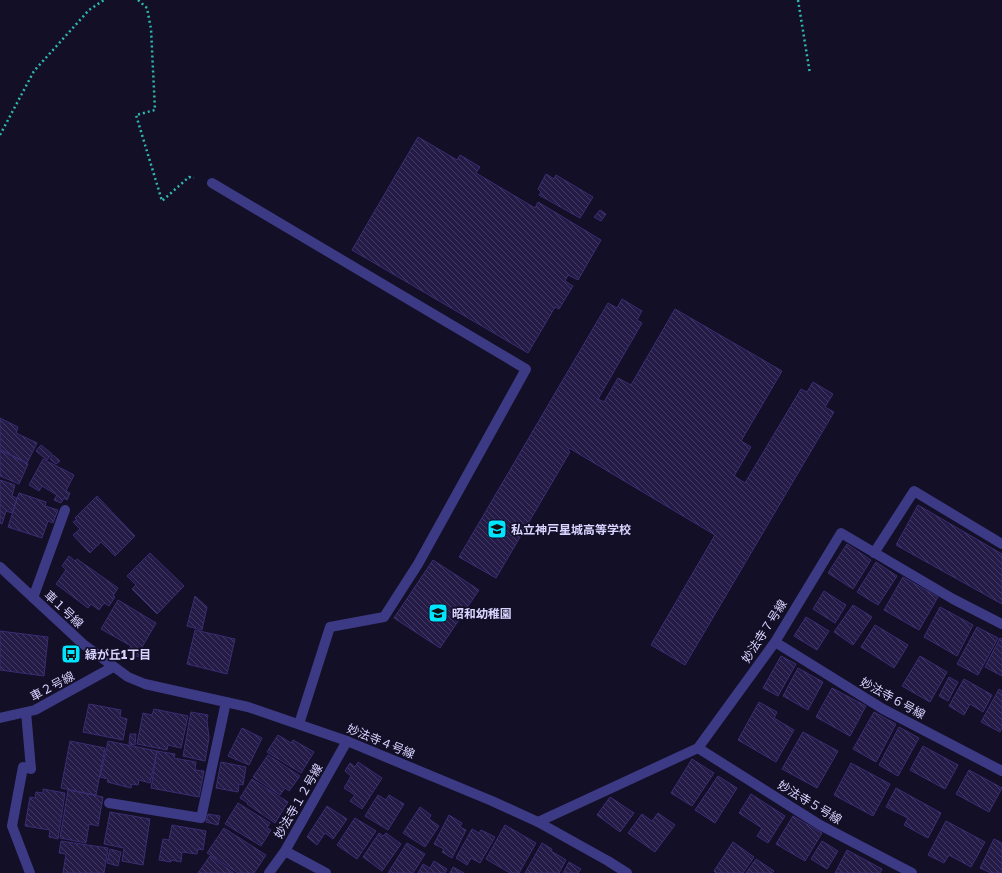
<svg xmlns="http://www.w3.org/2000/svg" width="1002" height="873" viewBox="0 0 1002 873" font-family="'Golos Text','Noto Sans JP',sans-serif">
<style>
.building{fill:url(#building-back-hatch);stroke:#3b2d73}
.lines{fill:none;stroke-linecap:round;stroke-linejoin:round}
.path{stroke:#2fb8b0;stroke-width:2.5;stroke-dasharray:2 3;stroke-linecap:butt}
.service{stroke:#3d3a85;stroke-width:10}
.minor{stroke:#3d3a85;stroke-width:10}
.tertiary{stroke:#3d3a85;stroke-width:10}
.labels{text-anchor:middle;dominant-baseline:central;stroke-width:3.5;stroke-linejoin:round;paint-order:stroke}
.poi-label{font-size:12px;font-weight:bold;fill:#d9d4ff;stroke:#130f26;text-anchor:start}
.street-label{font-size:12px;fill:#d9d4ff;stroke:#130f26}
</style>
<defs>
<pattern id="building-back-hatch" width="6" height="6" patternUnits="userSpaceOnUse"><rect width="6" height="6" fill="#241b47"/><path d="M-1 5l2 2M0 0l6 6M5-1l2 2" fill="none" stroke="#433b63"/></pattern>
</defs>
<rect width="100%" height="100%" fill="#130f26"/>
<path class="building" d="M 418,137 L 457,160 L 460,155 L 480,167 L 476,173 L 535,208 L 538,202 L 601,240 L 578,280 L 568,275 L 565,281 L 573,286 L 559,309 L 555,307 L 528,353 L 352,250 Z
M 546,174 L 554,179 L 556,175 L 593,197 L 580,218 L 539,195 L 541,192 L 538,189 Z
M 600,210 L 606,214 L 601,221 L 594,217 Z
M 622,299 L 642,311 L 637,320 L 642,323 L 598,399 L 604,402 L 618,378 L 631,385 L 675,309 L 782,371 L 741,441 L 751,447 L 734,476 L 745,483 L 801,389 L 807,392 L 813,382 L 833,394 L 825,407 L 834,412 L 685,665 L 651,645 L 715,535 L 569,448 L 568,450 L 570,452 L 496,578 L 459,557 L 608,303 L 617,308 Z
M 0,418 L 18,427 L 16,433 L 37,443 L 27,463 L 0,449 Z
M 41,445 L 52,454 L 47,460 L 36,451 Z
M 0,450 L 28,464 L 19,484 L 0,476 Z
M 53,455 L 60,461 L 56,464 L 50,459 Z
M 43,459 L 74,475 L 66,491 L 70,493 L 67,500 L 64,498 L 61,503 L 54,500 L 57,495 L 42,486 L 39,491 L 29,485 Z
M 0,480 L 15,485 L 12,496 L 17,498 L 12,513 L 6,511 L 2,524 L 0,523 Z
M 19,493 L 46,502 L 45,506 L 58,510 L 53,523 L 48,521 L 42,538 L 8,527 Z
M 97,496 L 135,536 L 115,556 L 101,542 L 90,553 L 73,535 L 80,529 L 73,522 L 77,520 L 75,518 Z
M 918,505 L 1002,554 L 1002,604 L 896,545 Z
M 847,544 L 871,560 L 853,589 L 828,573 Z
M 150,553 L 184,586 L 157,614 L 132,589 L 136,585 L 127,576 Z
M 69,556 L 75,561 L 77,559 L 118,588 L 113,596 L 115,597 L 109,606 L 104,603 L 99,610 L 91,604 L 88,608 L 56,584 L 66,570 L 62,566 Z
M 433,560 L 479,590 L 440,648 L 394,618 Z
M 876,562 L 897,576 L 878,605 L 857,592 Z
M 903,577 L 938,597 L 919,630 L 884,610 Z
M 824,591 L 846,605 L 835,623 L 813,609 Z
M 195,596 L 207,607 L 202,630 L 187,626 Z
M 118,600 L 156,623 L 142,647 L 144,648 L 138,657 L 128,651 L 131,646 L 101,629 Z
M 853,605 L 872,617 L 853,645 L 834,632 Z
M 940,607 L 973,625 L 957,656 L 924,637 Z
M 806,617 L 829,631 L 817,650 L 794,636 Z
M 875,625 L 908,645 L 894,668 L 861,647 Z
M 977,627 L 998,638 L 978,675 L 957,664 Z
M 195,630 L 235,639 L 227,674 L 187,664 Z
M 0,631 L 48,637 L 44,676 L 0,670 Z
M 1000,638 L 1002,639 L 1002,676 L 985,667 Z
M 781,656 L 796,664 L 778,696 L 763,688 Z
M 920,656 L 947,672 L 930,702 L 902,686 Z
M 798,668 L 823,682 L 808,710 L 783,696 Z
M 949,677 L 958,682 L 948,701 L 939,696 Z
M 964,679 L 992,695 L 983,712 L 970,704 L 964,715 L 949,706 Z
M 832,688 L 866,706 L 850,736 L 816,717 Z
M 999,689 L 1002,691 L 1002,728 L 1000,732 L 981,722 Z
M 759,702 L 777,712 L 774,718 L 794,730 L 776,762 L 738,740 Z
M 89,704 L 121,710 L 120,717 L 127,719 L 123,740 L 83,732 Z
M 154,709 L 188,716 L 181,748 L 168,745 L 167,750 L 137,744 L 143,713 L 152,715 Z
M 191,712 L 208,715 L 207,721 L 209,738 L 205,761 L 183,756 Z
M 874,712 L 896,724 L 876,762 L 853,749 Z
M 899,727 L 919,738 L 898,776 L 879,765 Z
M 242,728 L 262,738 L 249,765 L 228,756 Z
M 803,732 L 838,751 L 817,788 L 782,769 Z
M 130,734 L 136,734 L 135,745 L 129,744 Z
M 278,735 L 291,743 L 293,740 L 314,752 L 301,773 L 267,752 Z
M 70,741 L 105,748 L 96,795 L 61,788 Z
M 108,741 L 157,751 L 150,783 L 139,780 L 138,785 L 132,784 L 131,788 L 107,782 L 108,779 L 100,777 Z
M 923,746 L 958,765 L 945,789 L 910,770 Z
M 157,751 L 175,754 L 174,758 L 196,762 L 195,770 L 204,771 L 199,797 L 151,788 Z
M 268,755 L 300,776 L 289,791 L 285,788 L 280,795 L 253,777 Z
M 692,759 L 714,773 L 692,806 L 671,793 Z
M 221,762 L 246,767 L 243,785 L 239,784 L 238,792 L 216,788 Z
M 358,762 L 382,778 L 362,809 L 350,801 L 355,795 L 344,788 L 351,776 L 345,771 L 350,763 L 355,767 Z
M 851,763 L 890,784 L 873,816 L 834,795 Z
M 969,770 L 1002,788 L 989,812 L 956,794 Z
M 718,776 L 737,788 L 715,823 L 695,810 Z
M 252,779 L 288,802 L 275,823 L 247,804 L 248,803 L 240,798 Z
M 896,788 L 941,813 L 928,838 L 904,825 L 908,818 L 886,807 Z
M 43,789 L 65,793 L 58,839 L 49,837 L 50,830 L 25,826 L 30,797 L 35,798 L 36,792 L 43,793 Z
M 68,790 L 103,797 L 98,826 L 89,824 L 86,843 L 60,838 Z
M 751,794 L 785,816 L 768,843 L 757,836 L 762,828 L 739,813 Z
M 378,795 L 386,800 L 389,795 L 404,804 L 388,830 L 365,816 Z
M 610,797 L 634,813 L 620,832 L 597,815 Z
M 238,803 L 270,823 L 267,828 L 271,830 L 261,846 L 225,824 Z
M 327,806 L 347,819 L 333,839 L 325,833 L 317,845 L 307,837 Z
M 420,807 L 431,815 L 429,819 L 439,826 L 425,847 L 403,833 Z
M 110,812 L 150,819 L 143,865 L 122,861 L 124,848 L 104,844 Z
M 658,813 L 675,825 L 655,852 L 628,833 L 642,814 L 652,821 Z
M 208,814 L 220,816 L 218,825 L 206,822 Z
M 449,815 L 462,823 L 460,827 L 466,830 L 452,858 L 442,852 L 444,849 L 434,844 Z
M 793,816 L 822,833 L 805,861 L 776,844 Z
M 355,818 L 376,831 L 357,859 L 337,845 Z
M 946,821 L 985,842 L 971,867 L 949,855 L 944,863 L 928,855 Z
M 172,825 L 206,831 L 203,850 L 198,849 L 197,854 L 182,852 L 181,862 L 171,860 L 171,862 L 159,860 L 163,839 L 169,840 Z
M 505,825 L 536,843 L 519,873 L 510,873 L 486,859 Z
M 224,828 L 266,855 L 254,873 L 238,873 L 207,853 Z
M 472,829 L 479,833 L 481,830 L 495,837 L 480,863 L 471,858 L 467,865 L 456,858 Z
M 379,833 L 383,836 L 386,833 L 401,844 L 382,871 L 363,857 Z
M 994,839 L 1002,843 L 1002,873 L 991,873 L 980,868 Z
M 61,841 L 108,848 L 104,873 L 63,873 L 66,854 L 59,853 Z
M 822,841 L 838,851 L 827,869 L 811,859 Z
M 733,842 L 754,857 L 743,873 L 716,873 L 714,871 Z
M 407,843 L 425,854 L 413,873 L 388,873 Z
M 542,843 L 552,849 L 551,851 L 566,860 L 559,873 L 525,873 Z
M 110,849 L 121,852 L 118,866 L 107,863 Z
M 847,850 L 882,869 L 880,873 L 835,873 Z
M 210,856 L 234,873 L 198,873 Z
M 756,859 L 774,871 L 772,873 L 746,873 Z
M 434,861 L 447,869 L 445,873 L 418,873 L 423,864 L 430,868 Z
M 569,862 L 581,869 L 578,873 L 563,873 Z
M 453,867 L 464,873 L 450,873 Z"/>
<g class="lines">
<path class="path" d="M 138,0 L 147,8 L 151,29 L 155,110 L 136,115 L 162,201 L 189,177 L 194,178
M 798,0 L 810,74
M 0,135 L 34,71 L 89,10 L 104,0"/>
<path class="service" d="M 212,183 L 526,369 L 418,564 L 384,617 L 330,627 L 299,724"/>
<path class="minor" d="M 874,553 L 914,491 L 1002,544
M 33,598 L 65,510
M 775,642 L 883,709 L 1002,771
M 26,712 L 31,769 L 23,767 L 12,826 L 30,873
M 0,718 L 35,710 L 113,667
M 698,748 L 820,825 L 912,873
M 109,803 L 201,818 L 226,702
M 538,822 L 698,748 L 775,642 L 841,533 L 953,599 L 1002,624
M 285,851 L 326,873
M 269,873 L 285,851 L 347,741"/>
<path class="tertiary" d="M 0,567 L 83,644 L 128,677 L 145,684 L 248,707 L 347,741 L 492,801 L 538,822 L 608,861 L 627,873"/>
</g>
<defs>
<symbol id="school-square" viewBox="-11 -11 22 22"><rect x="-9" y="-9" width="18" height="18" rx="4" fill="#00e5ff" stroke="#130f26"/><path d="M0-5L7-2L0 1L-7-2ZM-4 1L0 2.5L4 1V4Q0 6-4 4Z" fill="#111"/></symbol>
<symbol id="bus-square" viewBox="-11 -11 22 22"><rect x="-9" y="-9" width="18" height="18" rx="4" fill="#00e5ff" stroke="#130f26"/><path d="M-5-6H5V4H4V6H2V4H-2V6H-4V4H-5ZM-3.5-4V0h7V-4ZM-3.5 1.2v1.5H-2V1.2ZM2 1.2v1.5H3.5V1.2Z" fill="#111"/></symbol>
</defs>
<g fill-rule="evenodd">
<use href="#school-square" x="486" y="518" width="22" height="22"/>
<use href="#school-square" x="427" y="602" width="22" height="22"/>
<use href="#bus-square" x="60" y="643" width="22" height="22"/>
</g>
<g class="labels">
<g class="poi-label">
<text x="511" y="529">私立神戸星城高等学校</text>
<text x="452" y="613">昭和幼稚園</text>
<text x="85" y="654">緑が丘1丁目</text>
</g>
<g class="street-label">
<text transform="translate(64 609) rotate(43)">車１号線</text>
<text transform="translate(764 631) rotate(-57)">妙法寺７号線</text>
<text transform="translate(52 686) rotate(-28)">車２号線</text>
<text transform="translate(893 698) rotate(29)">妙法寺６号線</text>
<text transform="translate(381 741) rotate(22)">妙法寺４号線</text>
<text transform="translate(298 801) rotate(-60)">妙法寺１２号線</text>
<text transform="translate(810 802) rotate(31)">妙法寺５号線</text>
</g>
</g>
</svg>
